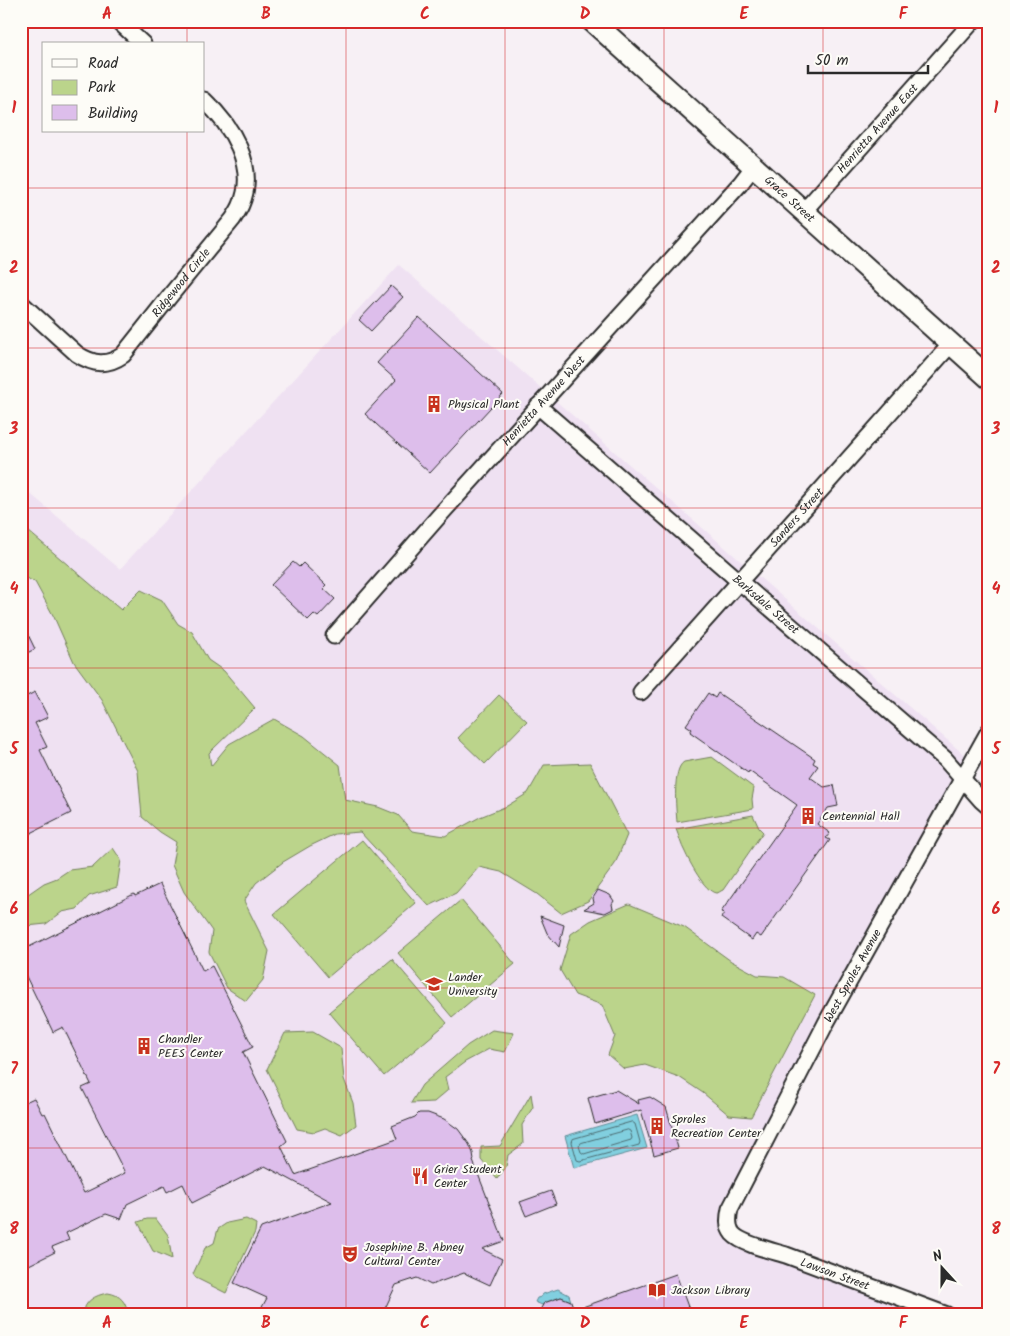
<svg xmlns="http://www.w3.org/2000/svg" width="1010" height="1336" font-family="Kalam,sans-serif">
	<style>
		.built { fill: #efe1f2 }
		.green { fill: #bbd48b; stroke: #73805b }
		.water { fill: #81cfdf; stroke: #5f8d97 }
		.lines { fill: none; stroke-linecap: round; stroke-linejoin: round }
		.shore { stroke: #4d6d73; stroke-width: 1 }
		.building { fill: #ddbeeb; stroke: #2b2b2b }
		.minor-casing { stroke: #2b2b2b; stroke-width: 19 }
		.major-casing { stroke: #2b2b2b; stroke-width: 24 }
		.minor { stroke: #fdfcf7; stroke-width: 15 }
		.major { stroke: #fdfcf7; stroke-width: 20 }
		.grid { fill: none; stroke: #d62828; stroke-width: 1; stroke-opacity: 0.55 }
		.labels { text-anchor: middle; stroke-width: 4; stroke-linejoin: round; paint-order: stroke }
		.street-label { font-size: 12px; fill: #2b2b2b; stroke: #fdfcf7 }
		.poi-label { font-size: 12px; fill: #2b2b2b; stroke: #fdfcf7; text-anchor: start }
		.neatline { fill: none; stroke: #d62828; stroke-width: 2 }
		.grid-label { font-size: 16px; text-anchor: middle; font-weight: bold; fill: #d62828 }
	</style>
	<rect width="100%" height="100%" fill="#f7f0f5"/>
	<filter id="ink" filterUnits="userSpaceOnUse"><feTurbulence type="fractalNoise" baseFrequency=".02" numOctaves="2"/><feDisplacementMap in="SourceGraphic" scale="10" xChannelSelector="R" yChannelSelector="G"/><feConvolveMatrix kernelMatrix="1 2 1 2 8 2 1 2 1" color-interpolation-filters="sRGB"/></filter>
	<g filter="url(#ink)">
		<polygon class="built" points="399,265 968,758 725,1209 736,1240 920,1315 21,1315 21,486 120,569"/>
		<g class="green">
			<polygon points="21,525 121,610 141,590 162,600 178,624 192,632 208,660 224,671 255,708 209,753 211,766 229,744 274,719 304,736 340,765 345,800 378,807 398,815 412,831 445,836 480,817 507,806 528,793 544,765 590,763 627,835 615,864 588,901 561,913 537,894 501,872 479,867 456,893 429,906 360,832 335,834 310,846 283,862 256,883 244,901 269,951 263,980 246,1001 227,988 209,952 212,931 184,892 172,865 176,842 160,832 142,817 138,771 102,700 74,662 54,617 35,582 21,576"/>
			<polygon points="499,695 527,721 485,764 458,738"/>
			<path d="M 712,757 L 754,788 L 752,799 L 753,809 L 677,822 C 676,809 672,769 684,762 Z"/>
			<path d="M 753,815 L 759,828 L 763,832 L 723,890 C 720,891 719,893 716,893 C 705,892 689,861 685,852 C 681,845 679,836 676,829 Z"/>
			<polygon points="362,840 416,903 328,977 274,914"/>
			<polygon points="113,848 121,860 117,887 89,896 77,909 62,912 46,924 27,926 21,930 21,899 44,883 57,878 69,870 93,867"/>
			<polygon points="461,900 515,964 452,1017 398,953"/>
			<polygon points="629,904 684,927 731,961 757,975 784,977 815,995 751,1117 729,1115 703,1093 679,1077 645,1065 624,1069 608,1055 615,1036 602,1005 575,995 560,970 571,934 590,921"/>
			<polygon points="392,959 447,1023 384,1076 329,1012"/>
			<polygon points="492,1030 514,1033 505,1052 489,1049 465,1062 445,1077 448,1090 434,1102 411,1103 422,1085 468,1045"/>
			<polygon points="313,1032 341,1048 344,1079 353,1103 356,1125 342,1135 325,1128 314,1132 297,1129 267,1069 285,1033"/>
			<polygon points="531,1094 533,1107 522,1125 523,1144 508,1155 506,1167 497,1179 481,1160 481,1147 500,1146"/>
			<polygon points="147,1219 156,1219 168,1235 172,1259 153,1251 138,1222"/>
			<polygon points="246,1219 256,1224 255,1232 226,1293 196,1278 193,1274 205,1248 214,1243 218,1229 227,1223"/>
			<path d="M 108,1293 C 121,1295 126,1302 128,1315 L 83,1315 C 84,1301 95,1295 108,1293 Z"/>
		</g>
		<g class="water">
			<polygon points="637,1115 647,1148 574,1168 565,1136"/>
			<polygon points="558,1289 569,1295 571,1301 561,1297 544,1303 542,1305 535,1302 537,1298 541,1297 543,1294"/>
		</g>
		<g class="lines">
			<g class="shore">
				<polygon points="632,1122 635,1124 640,1142 639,1145 580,1161 577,1160 572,1142 573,1139"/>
				<polygon points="628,1130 630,1131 632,1138 631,1140 584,1154 581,1152 579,1146 581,1143"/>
			</g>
		</g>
		<g class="building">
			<polygon points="391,286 403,297 371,331 359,320"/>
			<polygon points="419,317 503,394 430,473 365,414 396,380 377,363"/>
			<polygon points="293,562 299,567 303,563 326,585 323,588 335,599 318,617 314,614 308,620 271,585"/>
			<polygon points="21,620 35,649 21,656"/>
			<polygon points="35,692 48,717 35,723 47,747 40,750 71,813 21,838 21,695 23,698"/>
			<polygon points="708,693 715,698 718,693 815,759 813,763 818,766 810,777 824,787 834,785 838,806 828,808 817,824 830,833 826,838 830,840 761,937 756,934 752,940 721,918 724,913 721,912 797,805 749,771 748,773 690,732 692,729 686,725"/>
			<polygon points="160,884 203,971 212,966 253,1047 243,1052 287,1141 281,1146 295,1175 397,1139 392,1126 415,1117 419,1113 428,1113 444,1119 458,1129 469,1144 473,1153 474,1160 473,1161 504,1241 482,1249 502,1259 490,1285 464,1273 431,1285 417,1278 396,1285 382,1315 273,1315 261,1309 267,1298 234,1283 261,1228 332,1202 265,1166 192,1203 183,1184 167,1192 164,1186 127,1204 121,1219 106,1214 66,1233 69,1240 52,1247 55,1252 21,1269 21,1104 34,1098 42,1114 45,1113 84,1193 125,1173 82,1088 91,1084 63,1027 53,1032 21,966 21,951 134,894 135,896"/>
			<polygon points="598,890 610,895 614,901 612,904 613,909 605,913 584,909 594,903 593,898"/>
			<polygon points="540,916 564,925 559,947 547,933"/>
			<polygon points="616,1090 639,1104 638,1100 650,1097 666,1107 678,1148 654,1155 641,1110 595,1124 588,1098"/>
			<polygon points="551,1191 556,1204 526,1216 520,1202"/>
			<polygon points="676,1274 691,1315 537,1315 544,1303 561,1297 571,1301 574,1310"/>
		</g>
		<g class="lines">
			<g class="minor-casing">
				<g id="minor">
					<polyline points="118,21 143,44"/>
					<path id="s1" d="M 803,212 L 973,21"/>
					<path id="s2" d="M 21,303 L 77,354 C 94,365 107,366 123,355 L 169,297 L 233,219 C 236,214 239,210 241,205 C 258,166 231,125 204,100"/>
					<path id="s3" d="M 538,406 L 739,581 L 945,759 L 981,800 L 989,807"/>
					<path id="s4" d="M 334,636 L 439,516 L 740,184 L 754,166"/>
					<path id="s5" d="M 641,692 L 951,344"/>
					<path id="s6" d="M 947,1315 C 894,1295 840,1275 786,1255 C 773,1251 742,1244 733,1234 C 727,1227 728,1218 730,1209 L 826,1023 L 989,731"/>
				</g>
			</g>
			<g class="major-casing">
				<g id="major">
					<path id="s7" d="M 592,21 L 989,378"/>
				</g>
			</g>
			<use href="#minor" class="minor"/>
			<use href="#major" class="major"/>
		</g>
	</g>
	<path class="grid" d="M 187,21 L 187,44M 346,21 L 346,1315M 505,21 L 505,1315M 664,21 L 664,1315M 823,21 L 823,1315M 187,131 L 187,1315M 21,188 L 989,188M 21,348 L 989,348M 21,508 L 989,508M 21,668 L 989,668M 21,828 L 989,828M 21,988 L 989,988M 21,1148 L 989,1148"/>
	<defs>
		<g id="building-bare" transform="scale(1.35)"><path d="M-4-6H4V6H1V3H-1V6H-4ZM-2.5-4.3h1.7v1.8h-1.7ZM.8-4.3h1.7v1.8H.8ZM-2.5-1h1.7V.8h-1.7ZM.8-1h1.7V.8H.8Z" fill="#c8321e" stroke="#fdfcf7" stroke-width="2.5" paint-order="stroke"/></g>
		<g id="university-bare" transform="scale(1.35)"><path d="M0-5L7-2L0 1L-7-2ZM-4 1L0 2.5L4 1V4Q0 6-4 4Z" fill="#c8321e" stroke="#fdfcf7" stroke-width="2.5" paint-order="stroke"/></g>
		<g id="restaurant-bare" transform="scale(1.35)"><path d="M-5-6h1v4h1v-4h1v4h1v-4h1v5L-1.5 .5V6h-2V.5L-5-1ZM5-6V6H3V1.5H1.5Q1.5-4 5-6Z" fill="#c8321e" stroke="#fdfcf7" stroke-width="2.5" paint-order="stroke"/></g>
		<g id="theatre-bare" transform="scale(1.35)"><path d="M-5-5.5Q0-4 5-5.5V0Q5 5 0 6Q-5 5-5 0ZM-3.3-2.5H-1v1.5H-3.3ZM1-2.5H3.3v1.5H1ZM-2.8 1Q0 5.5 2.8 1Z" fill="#c8321e" stroke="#fdfcf7" stroke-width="2.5" paint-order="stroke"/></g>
		<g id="library-bare" transform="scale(1.35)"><path d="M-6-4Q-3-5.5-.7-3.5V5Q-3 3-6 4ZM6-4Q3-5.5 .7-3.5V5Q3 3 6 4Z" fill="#c8321e" stroke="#fdfcf7" stroke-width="2.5" paint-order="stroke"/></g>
	</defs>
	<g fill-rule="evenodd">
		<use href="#building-bare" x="434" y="404"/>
		<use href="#building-bare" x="808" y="816"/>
		<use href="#university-bare" x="434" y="984"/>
		<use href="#building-bare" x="144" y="1046"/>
		<use href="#building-bare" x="657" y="1126"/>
		<use href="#restaurant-bare" x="420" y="1176"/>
		<use href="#theatre-bare" x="350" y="1254"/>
		<use href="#library-bare" x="657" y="1290"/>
	</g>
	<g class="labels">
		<g class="street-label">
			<text dy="4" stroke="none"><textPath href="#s1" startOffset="112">Henrietta Avenue East</textPath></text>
			<text dy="4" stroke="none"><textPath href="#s7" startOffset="266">Grace Street</textPath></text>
			<text dy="4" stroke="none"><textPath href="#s2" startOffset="218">Ridgewood Circle</textPath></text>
			<text dy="4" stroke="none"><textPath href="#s4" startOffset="315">Henrietta Avenue West</textPath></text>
			<text dy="4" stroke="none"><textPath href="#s5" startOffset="234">Sanders Street</textPath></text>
			<text dy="4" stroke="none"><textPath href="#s3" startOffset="302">Barksdale Street</textPath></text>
			<text dy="4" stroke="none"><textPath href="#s6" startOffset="519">West Sproles Avenue</textPath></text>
			<text transform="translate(835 1274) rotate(20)" y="4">Lawson Street</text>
		</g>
		<g class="poi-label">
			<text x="448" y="408">Physical Plant</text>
			<text x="822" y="820">Centennial Hall</text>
			<text x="448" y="981">Lander<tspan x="448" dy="14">University</tspan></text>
			<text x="158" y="1043">Chandler<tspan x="158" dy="14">PEES Center</tspan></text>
			<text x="671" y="1123">Sproles<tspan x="671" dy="14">Recreation Center</tspan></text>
			<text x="434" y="1173">Grier Student<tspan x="434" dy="14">Center</tspan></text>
			<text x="364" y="1251">Josephine B. Abney<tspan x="364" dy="14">Cultural Center</tspan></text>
			<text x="671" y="1294">Jackson Library</text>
		</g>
	</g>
	<rect width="1010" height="1336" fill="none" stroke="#fdfcf7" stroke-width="55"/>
	<rect x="42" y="42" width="162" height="90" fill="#fdfcf7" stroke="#a9a8a5"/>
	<rect x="52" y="59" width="25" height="8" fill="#fdfcf7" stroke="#a9a8a5"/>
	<text x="88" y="68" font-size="15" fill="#2b2b2b">Road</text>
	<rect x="52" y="80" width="25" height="15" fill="#bbd48b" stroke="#a9a8a5"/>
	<text x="88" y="92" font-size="15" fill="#2b2b2b">Park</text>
	<rect x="52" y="105" width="25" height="15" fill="#ddbeeb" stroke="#a9a8a5"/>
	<text x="88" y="118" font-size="15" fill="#2b2b2b">Building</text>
	<g transform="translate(942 1268) rotate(339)" stroke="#fdfcf7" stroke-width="4" paint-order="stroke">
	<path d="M0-4L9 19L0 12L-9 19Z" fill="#2b2b2b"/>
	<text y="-8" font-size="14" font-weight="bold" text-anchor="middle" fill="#2b2b2b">N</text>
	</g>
	<path d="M808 65v8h120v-8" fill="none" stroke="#2b2b2b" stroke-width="2.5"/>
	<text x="815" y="65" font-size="15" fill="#2b2b2b" stroke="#fdfcf7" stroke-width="4" paint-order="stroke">50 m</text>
	<rect x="28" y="28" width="954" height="1280" class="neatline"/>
	<g class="grid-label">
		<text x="107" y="19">A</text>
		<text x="266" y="19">B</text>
		<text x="425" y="19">C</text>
		<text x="585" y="19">D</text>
		<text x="744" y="19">E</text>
		<text x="903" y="19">F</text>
		<text x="14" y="113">1</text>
		<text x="996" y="113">1</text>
		<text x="14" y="273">2</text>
		<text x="996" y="273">2</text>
		<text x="14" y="434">3</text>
		<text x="996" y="434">3</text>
		<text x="14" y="594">4</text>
		<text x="996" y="594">4</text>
		<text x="14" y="754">5</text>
		<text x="996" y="754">5</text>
		<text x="14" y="914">6</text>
		<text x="996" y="914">6</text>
		<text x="14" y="1074">7</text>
		<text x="996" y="1074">7</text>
		<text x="14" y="1234">8</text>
		<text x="996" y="1234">8</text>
		<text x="107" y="1328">A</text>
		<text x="266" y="1328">B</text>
		<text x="425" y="1328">C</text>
		<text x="585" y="1328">D</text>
		<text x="744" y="1328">E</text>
		<text x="903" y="1328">F</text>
	</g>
</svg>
